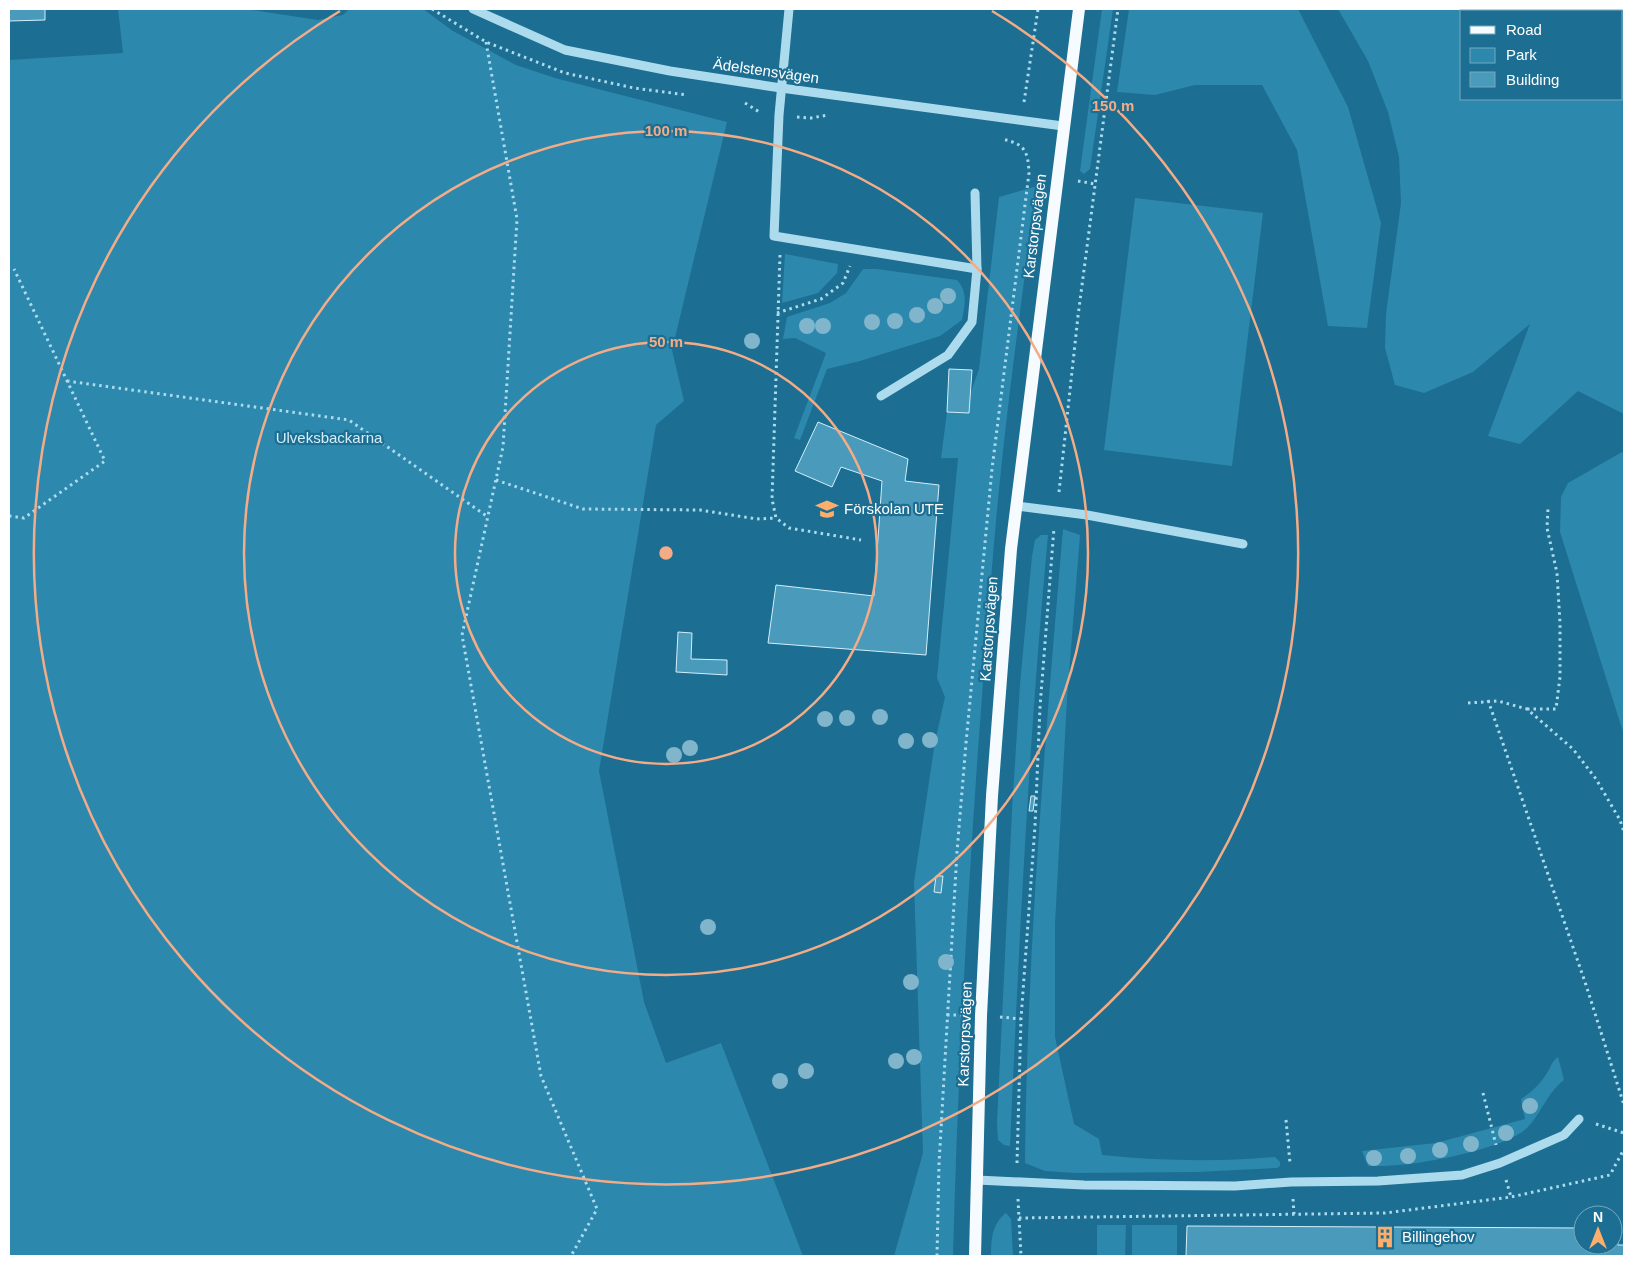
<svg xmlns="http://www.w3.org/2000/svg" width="1633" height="1265" font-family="Helvetica,sans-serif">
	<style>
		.green { fill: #2d88ae }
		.building { fill: #4a9abb; stroke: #d3effa }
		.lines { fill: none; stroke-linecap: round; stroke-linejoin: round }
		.path { stroke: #addbee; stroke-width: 3; stroke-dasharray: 2.5 4; stroke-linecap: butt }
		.minor { stroke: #addbee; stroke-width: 9 }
		.major { stroke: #f5fbff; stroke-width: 12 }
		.tree { fill: #81b5cb }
		.ring { fill: none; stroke: #f4ac86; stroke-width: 2.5 }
		.labels { text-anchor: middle; stroke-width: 4.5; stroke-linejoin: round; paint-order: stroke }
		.street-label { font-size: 15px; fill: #fff; stroke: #1c6e92 }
		.park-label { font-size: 15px; fill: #d3effa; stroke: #1c6e92 }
		.poi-label { font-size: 15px; fill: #fff; stroke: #1c6e92; text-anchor: start }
		.centre { fill: #f4ac86; stroke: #1c6e92; stroke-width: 2.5 }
		.ring-label { font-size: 15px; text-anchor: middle; font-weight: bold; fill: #f4ac86; stroke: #1c6e92; stroke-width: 4.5; stroke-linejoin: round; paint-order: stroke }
	</style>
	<rect width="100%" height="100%" fill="#1c6e92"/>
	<g class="green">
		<polygon points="118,9 245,9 318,20 343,15 349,9 423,9 453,31 516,65 555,78 727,122 672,350 684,401 656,425 599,771 644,1002 666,1063 721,1043 803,1256 9,1256 9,60 123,53"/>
		<polygon points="1102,9 1113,9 1090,169 1084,174 1080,171"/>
		<polygon points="1129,9 1298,9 1348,107 1381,223 1367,328 1328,326 1297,150 1262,85 1195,85 1155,95 1117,92"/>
		<polygon points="1338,9 1470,9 1471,11 1462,11 1462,99 1622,99 1621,11 1624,10 1624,414 1578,391 1520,444 1488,436 1530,324 1473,372 1424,393 1395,385 1385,348 1386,314 1401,203 1399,157 1388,112 1368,61"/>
		<path d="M 1037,186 C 1024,281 1011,375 1001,470 C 993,545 988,621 982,696 C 968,882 958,1069 953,1256 L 894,1256 L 923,1153 L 914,882 L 935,742 L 945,697 L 937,678 L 958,458 L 941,458 L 947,412 L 969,413 L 971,392 L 979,369 L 999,197 Z"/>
		<polygon points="1135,198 1263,213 1232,466 1104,450"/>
		<polygon points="785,254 838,264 837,273 818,293 782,303"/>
		<path d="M 863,269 L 877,269 L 957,280 C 968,292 965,305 962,320 L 940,336 L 860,361 L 827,369 L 800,440 L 794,438 L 826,353 L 795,338 L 783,339 L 787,317 L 830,303 L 846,293 Z"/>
		<polygon points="1622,452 1624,453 1624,735 1560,532 1561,497 1568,483"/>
		<path d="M 1063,529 L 1080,535 L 1067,699 L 1055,924 L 1055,1037 L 1074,1124 L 1099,1139 L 1102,1155 C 1161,1161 1217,1162 1275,1157 L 1280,1162 L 1280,1166 L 1277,1168 L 1197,1172 L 1076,1173 L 1045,1171 L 1025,1163 C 1027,951 1045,740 1063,529 Z"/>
		<path d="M 1041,535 L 1048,535 C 1029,738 1019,942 1010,1146 L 1004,1145 L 998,1140 L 997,1122 L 1012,810 L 1020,684 L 1032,556 L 1035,540 Z"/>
		<path d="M 1558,1057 L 1564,1080 C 1547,1093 1541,1114 1527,1128 C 1507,1148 1427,1163 1399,1165 C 1389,1166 1378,1166 1368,1166 L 1362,1151 L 1436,1143 L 1525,1119 L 1521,1099 C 1532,1092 1539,1085 1547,1073 C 1551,1067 1551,1062 1558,1057 Z"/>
		<path d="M 1006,1213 L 1011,1219 L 1013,1256 L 991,1256 C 991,1239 992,1224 1006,1213 Z"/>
		<polygon points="1097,1225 1126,1225 1125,1256 1097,1256"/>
		<rect x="1132" y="1225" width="45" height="31"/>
	</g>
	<g class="building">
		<polygon points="9,9 45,9 45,20 9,21"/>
		<polygon points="949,369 972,370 969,413 947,412"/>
		<polygon points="818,422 908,459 905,481 939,485 926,655 768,643 776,585 874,596 882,481 841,467 832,487 795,471"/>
		<polygon points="678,632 692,633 691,659 727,660 727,675 676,672"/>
		<polygon points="1031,796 1035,796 1033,811 1029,811"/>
		<polygon points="936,876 943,876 941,893 934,892"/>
		<polygon points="1187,1226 1583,1228 1583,1245 1613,1245 1613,1228 1616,1228 1618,1245 1624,1245 1624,1256 1186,1256"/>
	</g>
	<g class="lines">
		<g class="path">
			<polyline points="432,9 486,42 565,73 634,88 687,95"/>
			<polyline points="486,42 517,219 503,447 462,635 541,1076 597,1209 571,1256"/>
			<polyline points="1024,102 1038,9"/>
			<polyline points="745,103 761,113"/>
			<polyline points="797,117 811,118 828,115"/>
			<polyline points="1078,181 1095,184"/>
			<polyline points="780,255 772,499 776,518 789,528 861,540"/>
			<polyline points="777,313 821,299 843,283 850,266"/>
			<polyline points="67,381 349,420 488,517"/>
			<polyline points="496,480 583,509 700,510 757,519 776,518"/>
			<polyline points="1059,492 1078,316 1118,9"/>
			<polyline points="9,516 24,518 105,461 14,269"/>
			<polyline points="1488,700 1586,985 1624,1105"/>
			<polyline points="1468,703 1498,701 1527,709 1573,749 1596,779 1620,820 1624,832"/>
			<polyline points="1527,709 1556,709 1560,677 1560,623 1557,573 1547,528 1548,509"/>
			<polyline points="947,1015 962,1015"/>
			<polyline points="1000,1017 1021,1019"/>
			<polyline points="1483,1093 1496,1145"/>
			<polyline points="1286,1120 1290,1163"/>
			<polyline points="1596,1124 1624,1133"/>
			<polyline points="1017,1163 1021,1019 1035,826 1040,707 1054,528"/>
			<polyline points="1506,1180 1511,1197"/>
			<polyline points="1018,1199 1021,1256"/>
			<polyline points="1293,1199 1294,1214"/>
			<polyline points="1019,1218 1385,1213 1511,1197 1610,1175 1624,1149"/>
			<path d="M 937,1256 L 939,1164 L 957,852 L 966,743 L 992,469 L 1029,173 C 1028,151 1025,144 1002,139"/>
		</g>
		<g class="minor">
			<polyline points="473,9 565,50 670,71 781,88 1063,126"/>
			<polyline points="789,9 779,115 774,236 977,269"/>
			<polyline points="881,396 948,355 972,322 977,269 975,193"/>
			<polyline points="1017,506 1087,515 1243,544"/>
			<polyline points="977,1180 1084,1185 1235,1186 1291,1182 1378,1181 1462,1175 1500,1163 1564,1135 1579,1119"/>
		</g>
		<polyline class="major" points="975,1256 981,1016 992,796 1011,549 1079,9"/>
	</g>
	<g class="tree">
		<circle cx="948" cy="296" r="8"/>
		<circle cx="935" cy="306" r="8"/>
		<circle cx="917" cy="315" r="8"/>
		<circle cx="895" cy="321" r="8"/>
		<circle cx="872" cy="322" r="8"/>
		<circle cx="807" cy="326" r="8"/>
		<circle cx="823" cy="326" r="8"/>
		<circle cx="752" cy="341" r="8"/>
		<circle cx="880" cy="717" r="8"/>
		<circle cx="847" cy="718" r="8"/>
		<circle cx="825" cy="719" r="8"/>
		<circle cx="930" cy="740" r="8"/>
		<circle cx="906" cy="741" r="8"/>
		<circle cx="690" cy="748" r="8"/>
		<circle cx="674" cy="755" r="8"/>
		<circle cx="708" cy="927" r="8"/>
		<circle cx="946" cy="962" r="8"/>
		<circle cx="911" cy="982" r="8"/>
		<circle cx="914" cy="1057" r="8"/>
		<circle cx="896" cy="1061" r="8"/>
		<circle cx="806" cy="1071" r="8"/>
		<circle cx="780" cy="1081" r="8"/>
		<circle cx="1530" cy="1106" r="8"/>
		<circle cx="1506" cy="1133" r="8"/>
		<circle cx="1471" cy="1144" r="8"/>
		<circle cx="1440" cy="1150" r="8"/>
		<circle cx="1408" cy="1156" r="8"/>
		<circle cx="1374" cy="1158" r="8"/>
	</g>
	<g class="ring">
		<circle cx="666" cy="553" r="211"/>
		<circle cx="666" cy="553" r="422"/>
		<path d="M992 11A632 632 0 1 1 340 11"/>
	</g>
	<defs>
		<g id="school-bare" transform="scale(1.725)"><path d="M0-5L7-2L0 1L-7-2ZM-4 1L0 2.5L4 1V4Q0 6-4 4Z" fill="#feae6b" stroke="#1c6e92" stroke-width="2.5" paint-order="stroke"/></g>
		<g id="building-bare" transform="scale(1.725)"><path d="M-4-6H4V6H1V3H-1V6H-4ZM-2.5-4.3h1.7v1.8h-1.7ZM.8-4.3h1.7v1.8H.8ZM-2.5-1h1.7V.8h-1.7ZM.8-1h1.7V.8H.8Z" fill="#feae6b" stroke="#1c6e92" stroke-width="2.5" paint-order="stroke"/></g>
	</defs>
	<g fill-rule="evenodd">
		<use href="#school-bare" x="827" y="509"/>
		<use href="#building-bare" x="1385" y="1237"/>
	</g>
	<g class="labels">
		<g class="street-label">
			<text transform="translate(766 71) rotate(8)" y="5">Ädelstensvägen</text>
			<text transform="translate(1035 226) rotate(-83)" y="5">Karstorpsvägen</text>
			<text transform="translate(989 629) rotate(-86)" y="5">Karstorpsvägen</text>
			<text transform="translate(965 1034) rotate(-88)" y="5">Karstorpsvägen</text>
		</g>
		<g class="park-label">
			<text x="329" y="443">Ulveksbackarna</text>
		</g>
		<g class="poi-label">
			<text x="844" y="514">Förskolan UTE</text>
			<text x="1402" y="1242">Billingehov</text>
		</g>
	</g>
	<circle cx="666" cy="553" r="8" class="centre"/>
	<g class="ring-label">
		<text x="1113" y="111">150 m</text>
		<text x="666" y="136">100 m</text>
		<text x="666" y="347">50 m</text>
	</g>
	<rect width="1633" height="1265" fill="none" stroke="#ffffff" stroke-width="20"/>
	<rect x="1460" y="10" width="162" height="90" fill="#1c6e92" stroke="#77a8be"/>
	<rect x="1470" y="26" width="25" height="8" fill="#f5fbff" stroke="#77a8be"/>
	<text x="1506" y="35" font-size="15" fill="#ffffff">Road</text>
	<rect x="1470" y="48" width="25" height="15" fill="#2d88ae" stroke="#77a8be"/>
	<text x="1506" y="60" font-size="15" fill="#ffffff">Park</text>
	<rect x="1470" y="72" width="25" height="15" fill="#4a9abb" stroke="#77a8be"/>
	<text x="1506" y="85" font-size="15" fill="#ffffff">Building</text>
	<g transform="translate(1598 1230)"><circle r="24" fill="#1c6e92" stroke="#77a8be"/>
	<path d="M0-4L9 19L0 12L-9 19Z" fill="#feae6b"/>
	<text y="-8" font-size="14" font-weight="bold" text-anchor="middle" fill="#ffffff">N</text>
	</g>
</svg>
